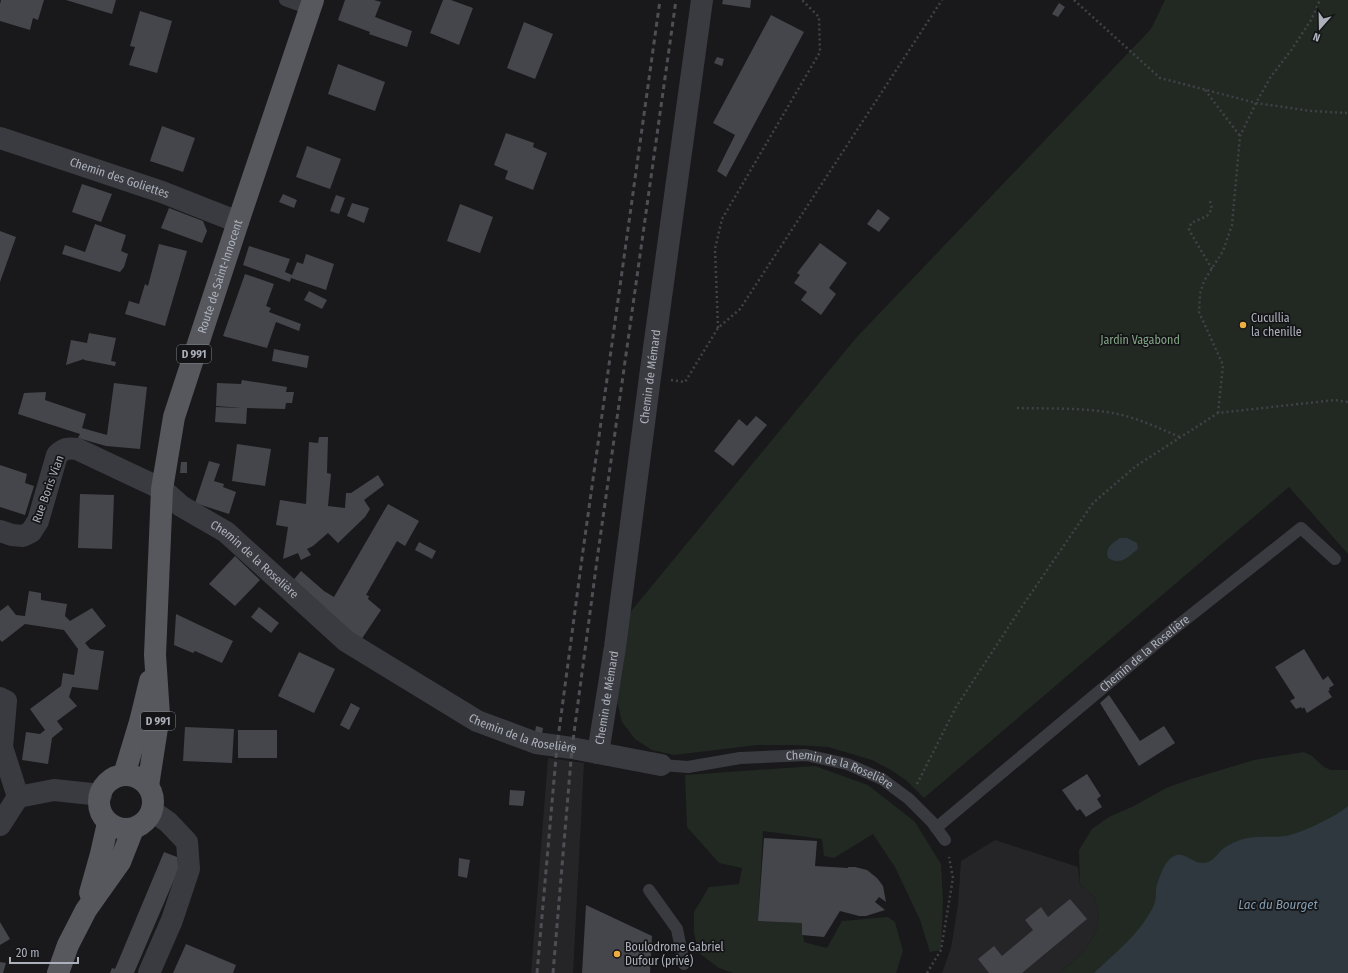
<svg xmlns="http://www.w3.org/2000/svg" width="1348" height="973" font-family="'Fira Sans Condensed',sans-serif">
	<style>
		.built { fill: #252528 }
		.green { fill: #212922 }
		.water { fill: #2f383e }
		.building { fill: #45464b }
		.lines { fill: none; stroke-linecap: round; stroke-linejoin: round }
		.path { stroke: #404247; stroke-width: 2.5; stroke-dasharray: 2 3; stroke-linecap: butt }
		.service { stroke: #3a3b40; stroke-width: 12 }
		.minor { stroke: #3a3b40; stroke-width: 22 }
		.primary { stroke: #56585e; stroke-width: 22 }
		.rail { stroke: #4d4f55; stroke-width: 3; stroke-dasharray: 5 4; stroke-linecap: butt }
		.poi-dot { fill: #ecae40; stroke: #141416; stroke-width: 1.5 }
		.labels { text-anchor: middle; stroke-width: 3.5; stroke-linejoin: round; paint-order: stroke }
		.shield { fill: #141416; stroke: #7e8189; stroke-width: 1 }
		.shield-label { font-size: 11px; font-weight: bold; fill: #abb0ba }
		.street-label { font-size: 12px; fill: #abb0ba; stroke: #141416 }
		.poi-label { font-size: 12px; fill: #abb0ba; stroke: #141416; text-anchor: start }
		.park-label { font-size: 12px; fill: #83a485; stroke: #141416 }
		.water-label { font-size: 13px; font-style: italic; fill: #849eb3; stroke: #141416 }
	</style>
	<rect width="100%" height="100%" fill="#19191b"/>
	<g class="built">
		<polygon points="548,758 584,763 573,973 531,973"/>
		<polygon points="995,840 1078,867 1080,884 1094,897 1099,910 1097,931 1085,950 1060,973 942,973 951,948 958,905 961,861"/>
	</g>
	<g class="green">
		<polygon points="1165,0 1348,0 1348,554 1289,487 924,798 907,781 891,770 872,760 828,747 796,745 757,745 674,755 652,750 635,739 622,722 617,701 623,621 856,338 1151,29"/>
		<polygon points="1304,752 1312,756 1324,767 1331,770 1348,770 1348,973 1060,973 1085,950 1097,931 1099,910 1094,897 1080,884 1079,850 1092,829 1109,817 1134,806 1166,788 1191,779 1254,760"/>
		<polygon points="815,766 868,785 915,822 941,864 943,900 941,950 930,952 920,920 895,867 873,834 834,858 824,856 822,839 763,831 758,921 802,923 804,942 827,948 842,921 888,917 895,922 903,951 896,973 733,973 719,968 699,953 694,933 694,912 709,887 739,884 742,868 719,863 687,827 685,775"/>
	</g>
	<g class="water">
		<path d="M 1120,538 L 1127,538 L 1137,543 L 1138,549 C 1127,557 1122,566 1108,558 C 1105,548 1112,543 1120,538 Z"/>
		<path d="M 1348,806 L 1348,973 L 1094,973 C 1115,953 1142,932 1154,905 C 1157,898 1155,891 1157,884 C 1160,876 1165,860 1174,856 C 1184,851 1192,863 1202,863 C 1214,863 1216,854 1224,848 C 1228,845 1235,842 1240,840 C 1255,835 1270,838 1285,836 C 1300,834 1337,816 1348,806 Z"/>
	</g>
	<g class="building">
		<polygon points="1,0 44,0 38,20 33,18 30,30 0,21 0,4"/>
		<polygon points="66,0 116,0 112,14"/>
		<polygon points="345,0 374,0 381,2 375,17 412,31 407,47 369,34 370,32 338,20"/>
		<polygon points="443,0 451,0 473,8 459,45 430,33"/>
		<polygon points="723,0 751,0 750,8 722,4"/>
		<polygon points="1059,3 1065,7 1058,17 1052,14"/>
		<polygon points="140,11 172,21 157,73 129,65 135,47 130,46"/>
		<polygon points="771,15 804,32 726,177 717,171 735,135 713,123"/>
		<polygon points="524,22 553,34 535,79 507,68"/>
		<polygon points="717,57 724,59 722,66 714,63"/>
		<polygon points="338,64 385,82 375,111 328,94"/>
		<polygon points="162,126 195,138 183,172 150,161"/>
		<polygon points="506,133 534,143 533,147 547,153 533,190 505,179 508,171 494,165"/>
		<polygon points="307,146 341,159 330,189 296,177"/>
		<polygon points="82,184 112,194 101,222 72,212"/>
		<polygon points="283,194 297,200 294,208 279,202"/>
		<polygon points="336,195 345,198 339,214 330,211"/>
		<polygon points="352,203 369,208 364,223 347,216"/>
		<polygon points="460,204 493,217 480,253 447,241"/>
		<polygon points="169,208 203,221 207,231 202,243 161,228"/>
		<polygon points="878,209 890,218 879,232 867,224"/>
		<polygon points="95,224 126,235 121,251 128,254 124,267 120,272 62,254 65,245 85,252"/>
		<polygon points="0,231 16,237 0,282"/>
		<polygon points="820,243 847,263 829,288 836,294 821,315 801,300 807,292 794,283 800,275 797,273"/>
		<polygon points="159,244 187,251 165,326 125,314 129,301 139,304 145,284 148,286"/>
		<polygon points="249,246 290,259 285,272 292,275 297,262 303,264 306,254 334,264 326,290 291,278 290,282 243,265"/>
		<polygon points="245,274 274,284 266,306 271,308 269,312 301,324 299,331 276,322 267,348 223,336"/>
		<polygon points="309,291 327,300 322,309 304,300"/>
		<polygon points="89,333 116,338 111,361 116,362 115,366 84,360 84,359 66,365 71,340 87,343"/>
		<polygon points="274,349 309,356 307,368 272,361"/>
		<polygon points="242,380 287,387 286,392 294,392 292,403 286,403 285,409 247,408 246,424 215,422 216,407 241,408 216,406 217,383 241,384"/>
		<polygon points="114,383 147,387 140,449 106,446 78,438 80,434 18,414 24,393 46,392 45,400 86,414 82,428 107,435"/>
		<polygon points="756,416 767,425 733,466 714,451 739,419 747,426"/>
		<polygon points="319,437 328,437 327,473 331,474 328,506 345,508 346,493 351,493 378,475 384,485 364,500 370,509 365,517 338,543 328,533 313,546 307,549 311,555 301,560 298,553 283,559 288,527 276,525 280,500 306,504 309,442 318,443"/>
		<polygon points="237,444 271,449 265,486 232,481"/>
		<polygon points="209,461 220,464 214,481 224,484 223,487 236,492 229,514 195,503"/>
		<polygon points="181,462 187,462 187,473 180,473"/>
		<polygon points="0,465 27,474 25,483 34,486 25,515 0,507"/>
		<polygon points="80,494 114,495 112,549 78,548"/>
		<polygon points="388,504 419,521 405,546 397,541 366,595 369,596 368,599 381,610 361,640 291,583 301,571 324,591 334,597"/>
		<polygon points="419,542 436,551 432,559 415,550"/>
		<polygon points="235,556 260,580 235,606 209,584"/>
		<polygon points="29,591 41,593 41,600 67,604 65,616 70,621 92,608 106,626 85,643 90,649 104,651 98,690 72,687 69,697 77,706 57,721 63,729 52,738 48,764 22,760 26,732 40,734 45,730 30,709 61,686 63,673 74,675 78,649 64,630 25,624 2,642 0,640 0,611 8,605 16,615 25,616"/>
		<polygon points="259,607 279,623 271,633 251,617"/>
		<polygon points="176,614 233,641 222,663 195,651 193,653 174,645"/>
		<polygon points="1304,649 1323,680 1328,676 1334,685 1329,688 1330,690 1328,691 1332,697 1307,713 1304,707 1302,709 1301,707 1296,709 1290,701 1295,698 1275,667"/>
		<polygon points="299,652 335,669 314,713 278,696"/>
		<polygon points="1109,695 1140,741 1164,726 1175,743 1139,766 1100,703"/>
		<polygon points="351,703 360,708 349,730 340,725"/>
		<polygon points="536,726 543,728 542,734 535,732"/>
		<polygon points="185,727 234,729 232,763 183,761"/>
		<rect x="238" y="730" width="39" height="28"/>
		<polygon points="1087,774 1101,796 1097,799 1102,807 1086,817 1080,809 1077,811 1062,790"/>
		<polygon points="510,790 525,791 523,806 509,805"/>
		<polygon points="764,838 817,841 815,866 848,868 848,867 855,867 867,870 877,878 883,886 886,902 879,897 875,902 885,910 866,916 859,916 840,911 824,937 802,935 802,923 758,921"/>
		<polygon points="164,852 177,857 179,868 134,973 110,973 112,968 115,969"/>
		<polygon points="459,858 470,860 467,878 458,876"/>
		<polygon points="1070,899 1087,919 1022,973 989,973 978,959 994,946 1002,956 1033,930 1025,920 1041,907 1048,917"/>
		<polygon points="586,905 652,936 650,973 582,973"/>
		<polygon points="0,922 10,939 0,945"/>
		<polygon points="186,944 236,965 233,973 173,973"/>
		<polygon points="0,962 6,963 3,973 0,973"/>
	</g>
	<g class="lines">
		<g class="path">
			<polyline points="1074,0 1160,78 1256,103 1311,111 1348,113"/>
			<polyline points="1205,90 1240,136"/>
			<polyline points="1210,201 1212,209 1207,216 1191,223 1189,230 1212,269"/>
			<polyline points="718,328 715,249 722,219 820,52 819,17 802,0"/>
			<polyline points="671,380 685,382 718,328 740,309 942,0"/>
			<path d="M 1017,408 C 1051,409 1088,407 1122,415 C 1142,420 1161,429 1180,437"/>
			<polyline points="1218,413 1223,365 1199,312 1200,294 1204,281 1223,251 1232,225 1240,136 1256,103 1270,78 1292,49 1311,20 1320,0"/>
			<polyline points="917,784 956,707 1021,608 1093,503 1136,466 1218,413 1335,400 1348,402"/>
			<polyline points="927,973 941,950 953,878 949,857"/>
		</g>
		<g class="service">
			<polyline points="285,0 310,9"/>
			<path id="s1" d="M 661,765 L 688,767 L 740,758 L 806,755 L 847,764 L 882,779 L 909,799 L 932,822 L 945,840"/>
			<path id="s2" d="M 936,828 L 1171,631 L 1301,528 L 1335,559"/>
			<polyline points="649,890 677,929 684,964"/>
		</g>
		<g class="minor">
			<path id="s3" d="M 0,138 L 162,192 L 238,222"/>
			<path id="s4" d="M 0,531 L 12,535 L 23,536 L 31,532 L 38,521 L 57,455 C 64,448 68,448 77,449 L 162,489 L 181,506 L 226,532 L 346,641 L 477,721 L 536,743 L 572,748 L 661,765"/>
			<polyline points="0,698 6,701 2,747 18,797"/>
			<path id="s5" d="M 598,753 L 615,647 L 650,377 L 702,0"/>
			<polyline points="18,797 54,790 101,795"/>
			<polyline points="0,825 18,797"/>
			<polyline points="149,973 172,920 189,869 187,842 168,822 152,811"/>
		</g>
		<g class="primary">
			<polyline points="124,775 140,722 150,681"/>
			<circle cx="126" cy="802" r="27"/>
			<path id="s6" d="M 148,786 L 159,715 L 155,655 L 162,489 L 174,417 L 238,222 L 313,0"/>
			<polyline points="90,893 101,854 108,823"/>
			<polyline points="58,973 68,945 86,910 120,862 133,829"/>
		</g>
		<g class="rail">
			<polyline points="537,973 557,746 582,558 660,0"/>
			<polyline points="553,973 572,748 597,560 676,0"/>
		</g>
	</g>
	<g class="poi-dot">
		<circle cx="1243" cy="325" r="4"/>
		<circle cx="617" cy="954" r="4"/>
	</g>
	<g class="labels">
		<g class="shield">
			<rect x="177" y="345" width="34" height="18" rx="3"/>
			<rect x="141" y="712" width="34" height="18" rx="3"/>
		</g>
		<g class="shield-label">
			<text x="194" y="358">D 991</text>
			<text x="158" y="725">D 991</text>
		</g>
		<g class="street-label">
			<text dy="4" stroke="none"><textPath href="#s3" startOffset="126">Chemin des Goliettes</textPath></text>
			<text dy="4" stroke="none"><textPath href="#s6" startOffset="519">Route de Saint-Innocent</textPath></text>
			<text dy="4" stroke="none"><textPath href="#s5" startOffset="380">Chemin de Mémard</textPath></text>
			<text transform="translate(48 489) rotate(-70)" y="4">Rue Boris Vian</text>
			<text dy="4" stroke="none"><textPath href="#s4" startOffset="347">Chemin de la Roselière</textPath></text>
			<text dy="4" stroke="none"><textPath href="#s2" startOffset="272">Chemin de la Roselière</textPath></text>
			<text dy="4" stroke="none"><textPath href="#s5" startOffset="56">Chemin de Mémard</textPath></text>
			<text dy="4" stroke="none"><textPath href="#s4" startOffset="671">Chemin de la Roselière</textPath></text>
			<text dy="4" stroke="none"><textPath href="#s1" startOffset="182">Chemin de la Roselière</textPath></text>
		</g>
		<g class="poi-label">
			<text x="1251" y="322">Cucullia<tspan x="1251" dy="14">la chenille</tspan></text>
			<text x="625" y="951">Boulodrome Gabriel<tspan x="625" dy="14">Dufour (privé)</tspan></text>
		</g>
		<g class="park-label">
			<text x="1140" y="344">Jardin Vagabond</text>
		</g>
		<g class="water-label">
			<text x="1278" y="909">Lac du Bourget</text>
		</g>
	</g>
	<g transform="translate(1320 28) rotate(200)" stroke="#141416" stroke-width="3" paint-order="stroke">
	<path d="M0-3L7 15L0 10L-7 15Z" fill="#abb0ba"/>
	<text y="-6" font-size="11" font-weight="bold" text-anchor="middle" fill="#abb0ba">N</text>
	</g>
	<path d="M10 957v6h68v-6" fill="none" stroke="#abb0ba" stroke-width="2"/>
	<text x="16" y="957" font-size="12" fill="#abb0ba" stroke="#141416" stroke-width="3" paint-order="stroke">20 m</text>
</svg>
